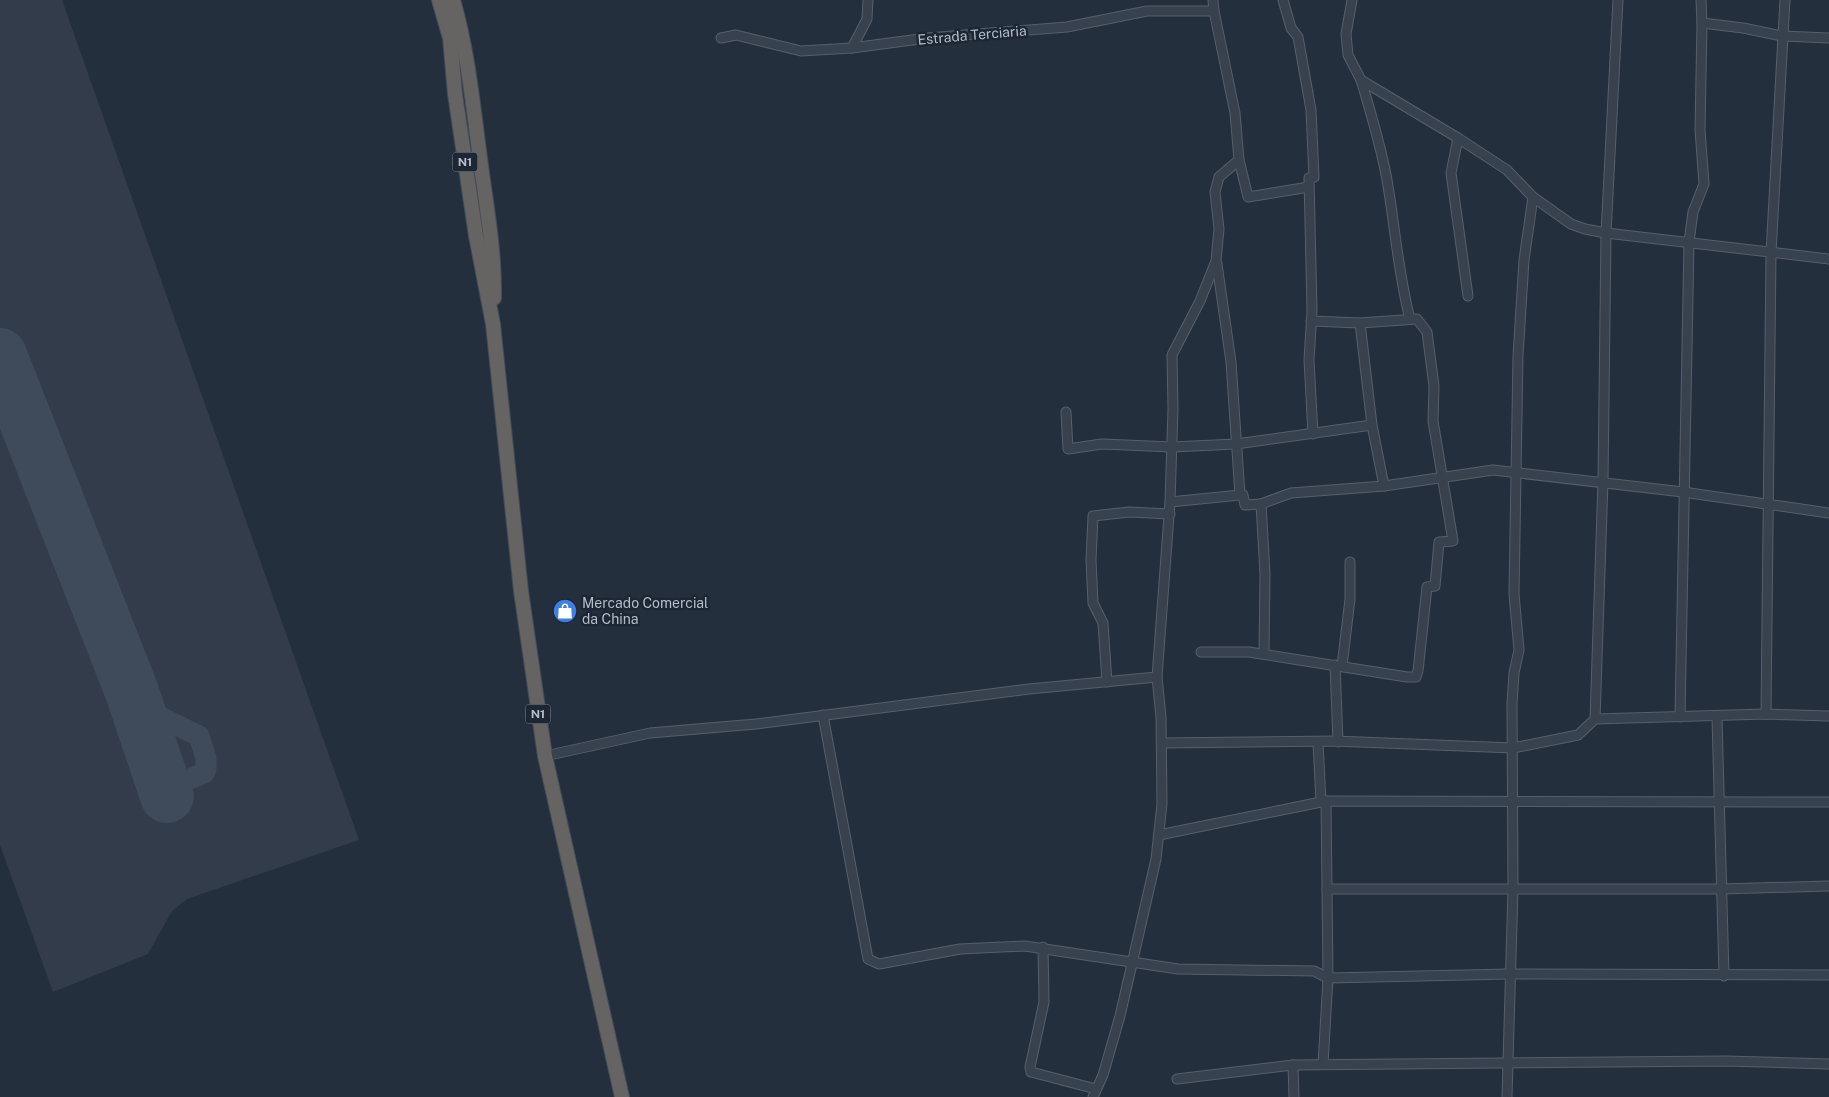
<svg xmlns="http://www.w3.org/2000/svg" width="1829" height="1097" font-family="'Public Sans',sans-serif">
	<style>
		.airport { fill: #323c4b }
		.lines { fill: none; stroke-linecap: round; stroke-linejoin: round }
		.taxiway { stroke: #3f4a5a; stroke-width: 21 }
		.runway { stroke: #3f4a5a; stroke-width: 54 }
		.minor-casing { stroke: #565f6c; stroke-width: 11 }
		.trunk-casing { stroke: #434c59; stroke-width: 16 }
		.minor { stroke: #38414e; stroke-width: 9 }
		.trunk { stroke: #656462; stroke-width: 14 }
		.labels { text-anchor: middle; stroke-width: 5; stroke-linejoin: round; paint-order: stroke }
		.shield { fill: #1d2633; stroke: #878f9c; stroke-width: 1 }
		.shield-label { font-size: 12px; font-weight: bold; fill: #b4bcc9 }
		.street-label { font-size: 14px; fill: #b4bcc9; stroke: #1d2633 }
		.poi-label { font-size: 14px; fill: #b4bcc9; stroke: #1d2633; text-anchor: start }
	</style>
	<rect width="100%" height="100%" fill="#242f3e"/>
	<polygon class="airport" points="0,0 62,0 359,840 187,899 172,911 148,954 53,992 0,845"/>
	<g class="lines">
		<polyline class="taxiway" points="132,692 142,706 148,711 199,736 206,758 206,769 204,773 165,789"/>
		<polyline class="runway" points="0,355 132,692 167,796"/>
		<g class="minor-casing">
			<g id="minor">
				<polyline points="1283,0 1291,28 1298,37 1311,110 1314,177 1309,178 1312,311 1309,360 1313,434"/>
				<polyline points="1352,0 1346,34 1348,55 1361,80 1458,138 1507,170 1533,197 1571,224 1585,229 1606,233 1829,259"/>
				<polyline points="1214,11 1235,113 1239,160 1248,197 1309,187"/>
				<polyline points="1702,23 1743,28 1782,36 1829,38"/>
				<polyline points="721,38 736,35 801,51 852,48 927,38 1067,27 1147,11 1214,11 1213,0"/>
				<polyline points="852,48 867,19 868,0"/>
				<path d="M 1361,80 C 1371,113 1381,146 1387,180 C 1395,226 1398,273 1410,319"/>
				<polyline points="1458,138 1451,173 1468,296"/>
				<polyline points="1217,264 1231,362 1240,495 1243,495 1245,505 1261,504"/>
				<polyline points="1360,323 1372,425 1384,486"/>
				<polyline points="1066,412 1068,449 1102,444 1172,447 1236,444 1372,425"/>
				<polyline points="1170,502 1240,495"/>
				<polyline points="1201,652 1249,652 1407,677 1416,677 1418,671 1427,587 1435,586 1439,542 1453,541 1433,421 1434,386 1427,332 1417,319 1360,323 1311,321"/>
				<polyline points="1264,653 1265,574 1261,504 1291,493 1384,486 1493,470 1683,492 1829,513"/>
				<polyline points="1335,665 1338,742"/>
				<polyline points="1342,666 1350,599 1350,562"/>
				<polyline points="1107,682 1103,623 1093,603 1091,560 1093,516 1129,512 1170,514"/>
				<polyline points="1766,714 1771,253 1785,0"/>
				<polyline points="823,715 868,959 879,964 960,949 1025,946 1178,969 1314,971 1328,978 1510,974 1829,975"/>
				<polyline points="1680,717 1689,242 1693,212 1704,184 1700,130 1702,23 1701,0"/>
				<polyline points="1717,717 1724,976"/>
				<polyline points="1595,719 1766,714 1829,716"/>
				<polyline points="1318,742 1321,802"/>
				<polyline points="1162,743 1334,741 1513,748 1578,735 1595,719 1603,481 1606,233 1618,0"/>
				<polyline points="545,756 650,733 756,724 1029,689 1157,677"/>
				<polyline points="1159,835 1326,801 1829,802"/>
				<polyline points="1327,889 1721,889 1829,886"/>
				<polyline points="1043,947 1044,1002 1030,1067 1031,1072 1096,1089"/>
				<polyline points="1323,1064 1328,978 1326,801"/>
				<polyline points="1293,1065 1294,1097"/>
				<polyline points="1177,1079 1293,1065 1726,1061 1829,1064"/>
				<polyline points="1093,1097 1103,1075 1120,1016 1156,859 1162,804 1161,717 1157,677 1170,502 1173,409 1172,355 1200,301 1216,261 1219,229 1215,192 1219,177 1239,160"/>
				<polyline points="1507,1097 1513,888 1512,704 1514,673 1519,650 1514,594 1518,356 1524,260 1533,197"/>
			</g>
		</g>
		<g class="trunk-casing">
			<g id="trunk">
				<polyline points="439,0 450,38 455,94 476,236 493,324 521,591 545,756 622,1097"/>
				<path d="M 453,0 C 468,51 473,106 480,158 C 486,205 495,251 494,298"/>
			</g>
		</g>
		<use href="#minor" class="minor"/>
		<use href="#trunk" class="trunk"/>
	</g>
	<defs>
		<g id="shop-disc" transform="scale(1.25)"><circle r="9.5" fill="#3f7fe0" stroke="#1d2633"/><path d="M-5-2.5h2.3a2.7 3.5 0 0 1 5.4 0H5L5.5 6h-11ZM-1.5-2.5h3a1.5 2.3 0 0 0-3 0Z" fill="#fff"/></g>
	</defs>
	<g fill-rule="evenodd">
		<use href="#shop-disc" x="565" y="611"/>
	</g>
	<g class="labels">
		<g class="shield">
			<rect x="452.5" y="152.5" width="25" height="19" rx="4"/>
			<rect x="525.5" y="704.5" width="25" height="19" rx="4"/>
		</g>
		<g class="shield-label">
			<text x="465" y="166">N1</text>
			<text x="538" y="718">N1</text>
		</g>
		<g class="street-label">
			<text transform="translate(972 35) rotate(-5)" y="5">Estrada Terciaria</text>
		</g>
		<g class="poi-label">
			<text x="582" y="608">Mercado Comercial<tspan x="582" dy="16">da China</tspan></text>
		</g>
	</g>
</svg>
